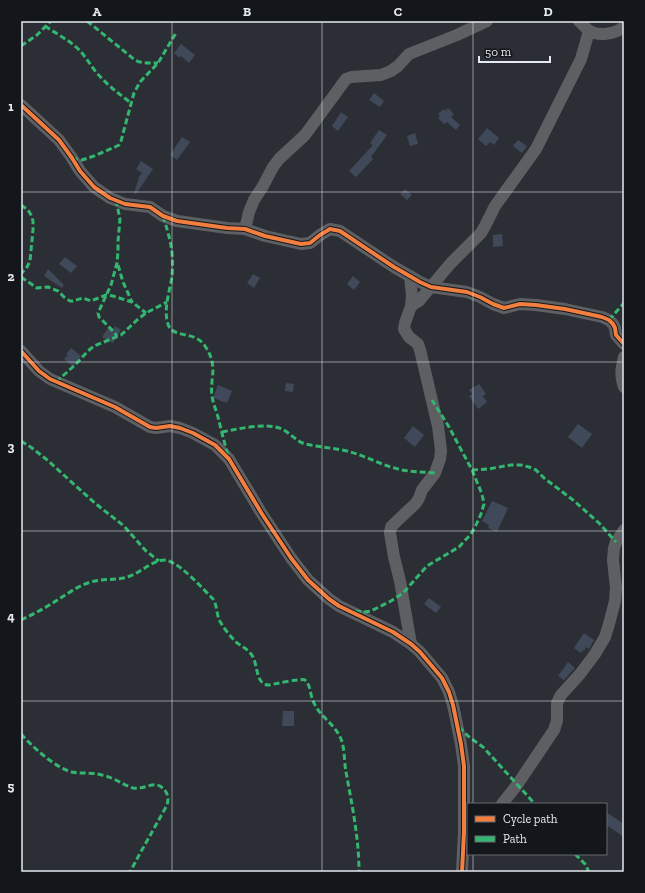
<svg xmlns="http://www.w3.org/2000/svg" width="645" height="893" font-family="'Zilla Slab',serif">
	<style>
		.building { fill: #404959 }
		.lines { fill: none; stroke-linecap: round; stroke-linejoin: round }
		.minor { stroke: #5e5f62; stroke-width: 12 }
		.quiet { stroke: #33b770; stroke-width: 3; stroke-dasharray: 6 3; stroke-linecap: butt }
		.cycleway-casing { stroke: #13161a; stroke-width: 6 }
		.cycleway { stroke: #f27e40; stroke-width: 4 }
		.grid { fill: none; stroke: #e5eaf1; stroke-width: 1; stroke-opacity: 0.55 }
		.neatline { fill: none; stroke: #e5eaf1; stroke-width: 1.5 }
		.grid-label { font-size: 13px; text-anchor: middle; font-weight: bold; fill: #e5eaf1 }
	</style>
	<rect width="100%" height="100%" fill="#2b2e34"/>
	<g class="building">
		<polygon points="181,44 195,55 189,63 181,56 180,58 174,53"/>
		<polygon points="374,93 384,101 380,107 369,100"/>
		<polygon points="448,108 454,114 451,117 460,125 456,130 447,122 444,124 438,118 440,116 438,114 444,109 445,111"/>
		<polygon points="341,112 348,117 338,131 332,126"/>
		<polygon points="487,128 499,138 494,145 490,142 486,146 478,139"/>
		<polygon points="379,130 387,135 371,157 373,159 356,177 349,171 373,145 370,143"/>
		<polygon points="415,133 418,144 410,146 407,136"/>
		<polygon points="182,137 190,142 177,160 170,155"/>
		<polygon points="518,140 527,146 522,153 513,146"/>
		<polygon points="141,161 153,169 136,194 134,193 139,178 138,178 142,173 136,169"/>
		<polygon points="405,189 412,195 407,200 400,194"/>
		<polygon points="502,234 503,246 493,247 493,235"/>
		<polygon points="65,257 77,266 71,273 59,264"/>
		<polygon points="48,269 64,285 62,288 44,276"/>
		<polygon points="253,274 260,278 254,288 247,283"/>
		<polygon points="353,276 360,282 354,290 347,284"/>
		<polygon points="115,326 121,330 113,343 102,337 108,328 112,331"/>
		<polygon points="71,348 81,356 73,367 64,359 68,355 66,354"/>
		<polygon points="286,383 294,384 293,392 285,391"/>
		<polygon points="479,384 486,394 483,396 487,402 478,409 469,396 472,394 469,390"/>
		<polygon points="218,385 232,391 227,403 213,398"/>
		<polygon points="578,424 592,434 582,448 568,437"/>
		<polygon points="413,426 424,435 415,447 404,438"/>
		<polygon points="492,501 508,508 497,532 488,528 489,525 482,521"/>
		<polygon points="429,598 441,607 436,613 424,604"/>
		<polygon points="584,633 594,640 589,649 586,647 584,651 583,650 581,653 574,648"/>
		<polygon points="568,662 575,668 564,680 558,676"/>
		<polygon points="283,711 294,711 294,726 282,726"/>
		<polygon points="606,812 624,824 624,837 606,825"/>
	</g>
	<g class="lines">
		<g class="minor">
			<path d="M 579,21 C 582,24 585,27 588,30 C 598,37 615,34 624,27"/>
			<polyline points="21,105 59,140 72,158 80,171 94,187 110,198 125,204 150,207 163,216 177,221 227,228 245,229 265,236 301,244 310,243 320,235 330,229 340,231 394,267 420,282 431,287 467,292 480,297 493,304 504,308 520,304 536,305 565,309 602,317 609,320 613,324 615,328 616,335 624,344"/>
			<polyline points="245,229 249,212 254,200 263,186 273,167 279,159 305,135 346,79 351,77 381,75 391,71 398,66 409,54 457,35 487,21"/>
			<polyline points="410,276 412,296 411,306 405,323 404,329 409,337 418,344 420,350 425,371 438,426 440,442 441,451 440,459 435,473 422,490 419,498 416,503 395,523 391,527 390,533 394,557 400,581 411,644"/>
			<polyline points="411,306 419,301 424,295 451,263 481,233 485,226 495,206 536,149 581,59 589,31"/>
			<polyline points="21,351 39,371 50,379 115,407 150,427 156,428 170,426 180,428 193,433 215,445 229,459 262,514 291,558 308,580 329,599 339,606 393,632 411,644 420,652 442,678 449,692 453,705 461,744 464,766 464,832 462,872"/>
			<path d="M 624,357 C 621,369 620,376 624,387"/>
			<polyline points="502,804 517,785 554,730 557,721 557,703 561,695 580,674 595,654 605,637 609,624 615,601 616,588 613,560 614,548 616,542 624,530"/>
		</g>
		<g class="quiet">
			<path d="M 87,21 L 135,60 C 143,64 150,63 158,63"/>
			<path d="M 45,26 C 55,33 67,39 76,47 C 84,54 89,63 96,72 C 106,84 118,93 131,103"/>
			<polyline points="21,46 37,35 51,21"/>
			<polyline points="72,158 82,160 94,156 115,147 119,145 121,141 134,93 140,82 158,63 176,33"/>
			<polyline points="116,200 120,219 118,241 118,251 117,263 111,285 98,313 99,317 111,329 117,336"/>
			<polyline points="21,205 28,210 31,215 33,221 33,230 30,261 27,267 21,274"/>
			<path d="M 163,216 C 170,238 174,252 172,276 C 170,291 163,309 168,324 C 172,339 195,330 205,346 C 213,358 214,367 212,381 C 212,386 211,391 212,396 C 213,403 216,410 218,417 C 221,429 224,442 228,455"/>
			<polyline points="118,265 123,282 132,302"/>
			<polyline points="21,277 37,288 48,287 58,291 64,297 70,301 73,301 83,298 91,301 106,295 113,296 132,302 146,313"/>
			<polyline points="609,320 624,303"/>
			<polyline points="56,382 75,365 88,351 94,346 121,335 137,320 146,313 167,302"/>
			<path d="M 222,432 C 238,429 266,422 282,429 C 290,433 296,441 305,444 C 319,447 333,448 347,451 C 366,456 383,466 402,470 C 413,472 424,472 435,473"/>
			<polyline points="21,441 32,448 46,459 96,504 124,526 146,551 159,561"/>
			<polyline points="472,470 488,469 511,465 521,465 529,467 536,470 544,478 573,500 599,523 616,542"/>
			<polyline points="355,611 364,612 371,611 391,601 403,593 427,566 459,547 471,534 476,525 481,514 484,504 482,494 472,470 449,427 432,400"/>
			<path d="M 21,620 C 34,614 47,607 59,599 C 69,593 79,585 91,582 C 104,578 118,581 130,576 C 142,572 157,556 169,561 C 184,567 202,588 213,599 C 218,607 216,616 221,623 C 225,630 231,637 237,643 C 243,647 249,650 253,657 C 258,667 256,685 269,685 C 275,684 301,678 305,680 C 311,685 310,696 314,703 C 320,717 335,724 341,739 C 345,749 344,762 346,772 C 352,805 359,838 359,872"/>
			<polyline points="459,727 468,736 483,747 535,804"/>
			<path d="M 21,734 C 33,747 55,768 72,772 C 82,774 92,772 102,775 C 113,777 123,785 133,788 C 143,790 152,782 160,786 C 168,791 170,799 166,807 L 138,857 L 130,872"/>
			<polyline points="575,854 585,864 589,872"/>
		</g>
		<g class="cycleway-casing">
			<g id="cycleway">
				<polyline points="21,105 59,140 72,158 80,171 94,187 110,198 125,204 150,207 163,216 177,221 227,228 245,229 265,236 301,244 310,243 320,235 330,229 340,231 394,267 420,282 431,287 467,292 480,297 493,304 504,308 520,304 536,305 565,309 602,317 609,320 613,324 615,328 616,335 624,344"/>
				<polyline points="21,351 39,371 50,379 115,407 150,427 156,428 170,426 180,428 193,433 215,445 229,459 262,514 291,558 308,580 329,599 339,606 393,632 411,644 420,652 442,678 449,692 453,705 461,744 464,766 464,832 462,872"/>
			</g>
		</g>
		<use href="#cycleway" class="cycleway"/>
	</g>
	<path class="grid" d="M 172,21 L 172,872M 322,21 L 322,872M 473,21 L 473,804M 21,192 L 624,192M 21,362 L 624,362M 21,531 L 624,531M 21,701 L 624,701M 473,854 L 473,872"/>
	<rect width="645" height="893" fill="none" stroke="#13161a" stroke-width="44"/>
	<rect x="467" y="803" width="140" height="52" fill="#13161a" stroke="#676b70"/>
	<rect x="475" y="816" width="20" height="6" fill="#f27e40" stroke="#676b70"/>
	<text x="503" y="823" font-size="12" fill="#e5eaf1">Cycle path</text>
	<rect x="475" y="836" width="20" height="6" fill="#33b770" stroke="#676b70"/>
	<text x="503" y="843" font-size="12" fill="#e5eaf1">Path</text>
	<path d="M479 56v6h71v-6" fill="none" stroke="#e5eaf1" stroke-width="2"/>
	<text x="485" y="56" font-size="12" fill="#e5eaf1" stroke="#13161a" stroke-width="3" paint-order="stroke">50 m</text>
	<rect x="22" y="22" width="601" height="849" class="neatline"/>
	<g class="grid-label">
		<text x="97" y="16">A</text>
		<text x="247" y="16">B</text>
		<text x="398" y="16">C</text>
		<text x="548" y="16">D</text>
		<text x="11" y="111">1</text>
		<text x="11" y="281">2</text>
		<text x="11" y="451">3</text>
		<text x="11" y="621">4</text>
		<text x="11" y="791">5</text>
	</g>
</svg>
